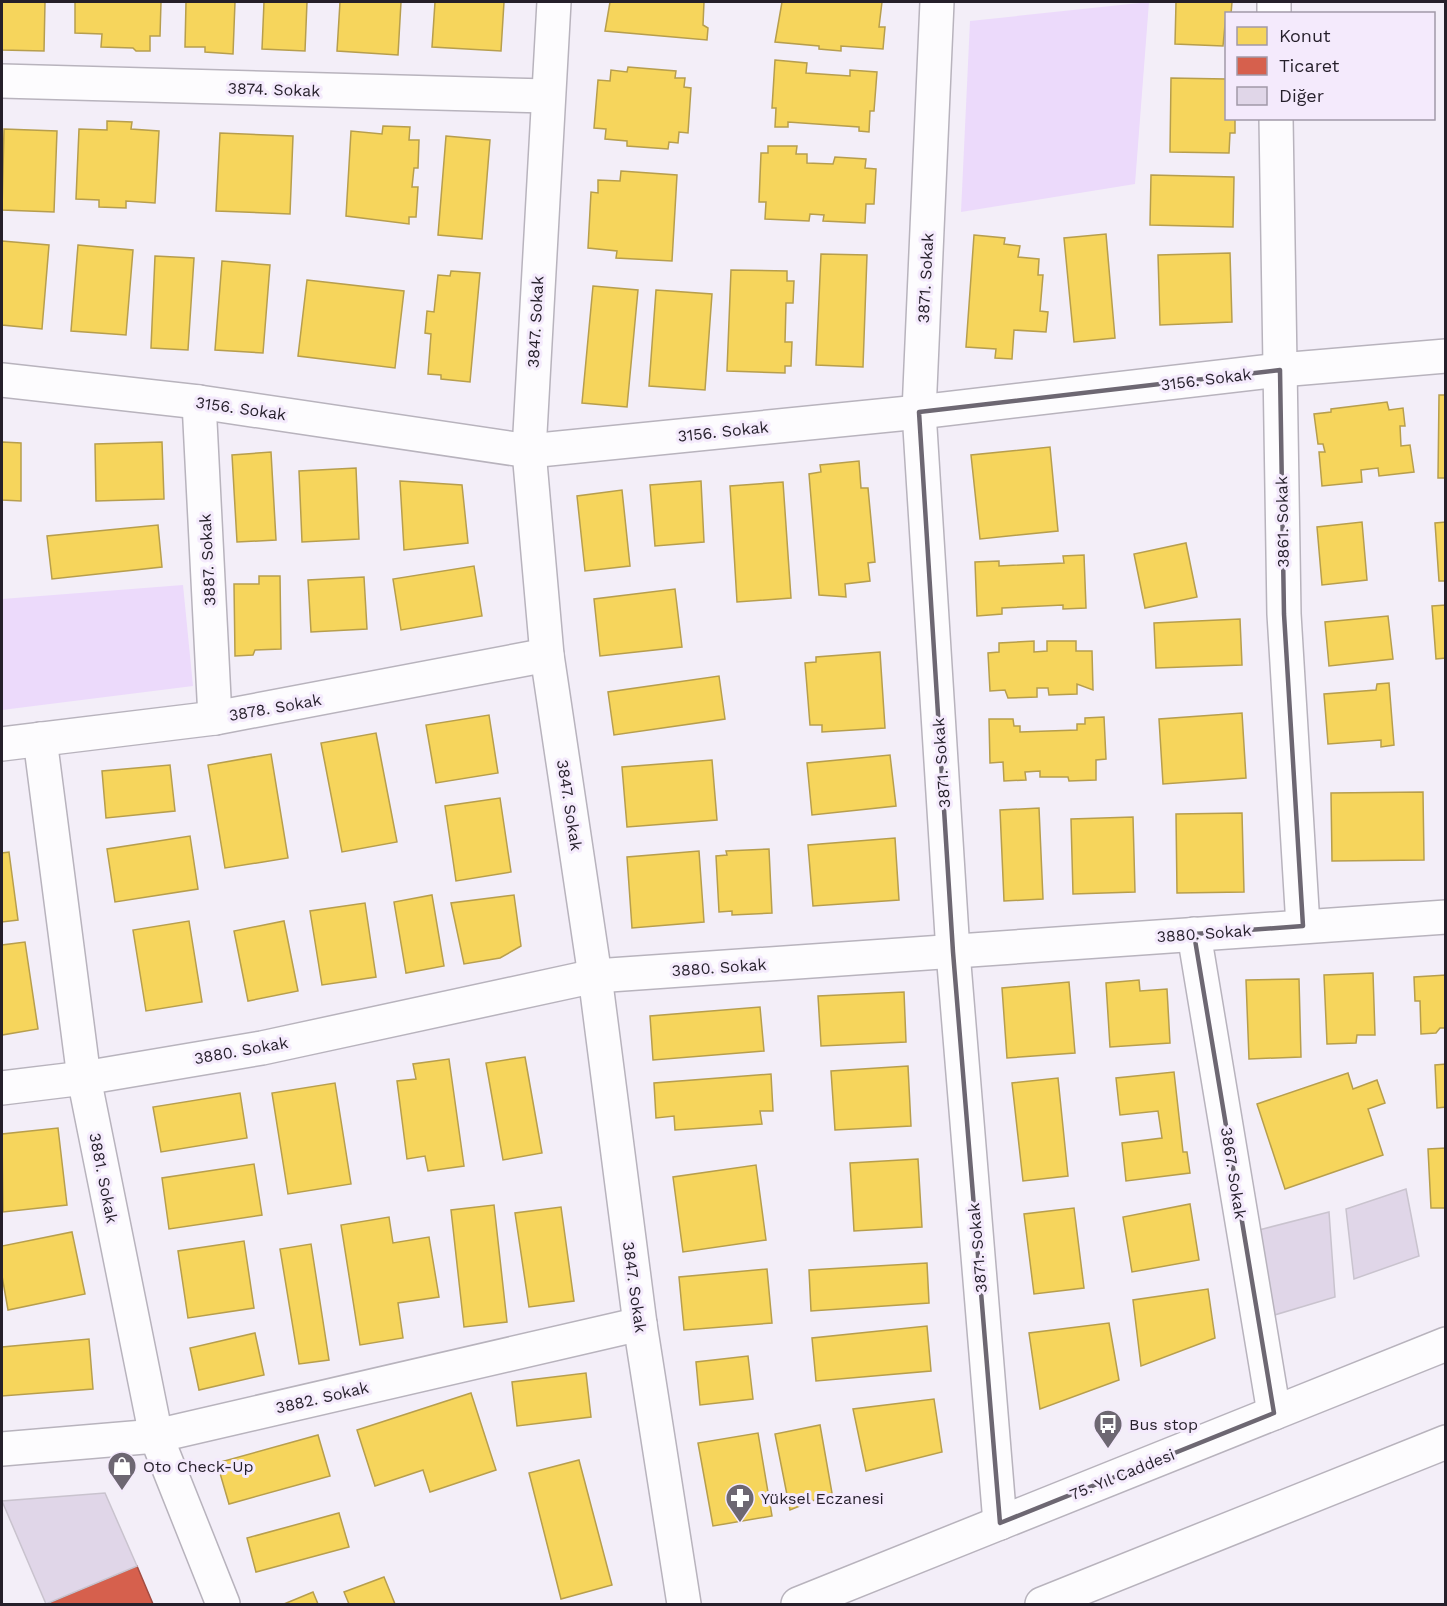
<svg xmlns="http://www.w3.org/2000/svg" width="1447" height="1606" font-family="'Work Sans',sans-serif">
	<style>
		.green { fill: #ecdafb }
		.homes { fill: #f6d55c; stroke: #b79e4d; stroke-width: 1.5 }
		.shops { fill: #d6604d; stroke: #a14c42; stroke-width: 1.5 }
		.building { fill: #e0d6e8; stroke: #c9c3ce; stroke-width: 1.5 }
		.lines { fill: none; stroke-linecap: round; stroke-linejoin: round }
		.minor-casing { stroke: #b8b3bd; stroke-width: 36 }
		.major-casing { stroke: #b8b3bd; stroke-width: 36 }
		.minor { stroke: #fdfcfe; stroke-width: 33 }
		.major { stroke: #fdfcfe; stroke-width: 33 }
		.marked { fill: none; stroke: #6d6772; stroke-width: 4.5; stroke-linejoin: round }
		.labels { text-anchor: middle; stroke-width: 6; stroke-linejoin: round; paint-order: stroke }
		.street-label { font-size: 16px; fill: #251f2a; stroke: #f4eafc }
		.poi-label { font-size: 16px; fill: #251f2a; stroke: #f4eafc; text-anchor: start }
	</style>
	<rect width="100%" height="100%" fill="#f3eef8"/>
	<g class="green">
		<polygon points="1149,2 1135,184 961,212 970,21"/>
		<polygon points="183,585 193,686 2,710 2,599"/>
	</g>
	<g class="homes">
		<polygon points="2,2 45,2 44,51 2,50"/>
		<polygon points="75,2 161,2 160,36 150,36 150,51 136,51 133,48 101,47 102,34 75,33"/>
		<polygon points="186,2 235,2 233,54 205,52 205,47 185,47"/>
		<polygon points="264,2 307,2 305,51 262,49"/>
		<polygon points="340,2 401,2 398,55 337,51"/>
		<polygon points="435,2 504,2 501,51 432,47"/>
		<polygon points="610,2 704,2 703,25 708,28 707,40 605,31"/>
		<polygon points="782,2 882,2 879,27 885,27 883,49 841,46 841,51 819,49 819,46 775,42"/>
		<polygon points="1176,2 1232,2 1231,14 1226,14 1223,46 1175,44"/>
		<polygon points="775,60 807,63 806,73 850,76 850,70 877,72 874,111 870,111 869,132 859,131 859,127 788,122 788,127 775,127 776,108 772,108"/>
		<polygon points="628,67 676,71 675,78 685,78 684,87 691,88 688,133 679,132 678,143 669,142 668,149 627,146 627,141 605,139 606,129 594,128 598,80 610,81 611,70 627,72"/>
		<polygon points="1171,78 1226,79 1226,118 1235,118 1235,133 1230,133 1229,153 1170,152"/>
		<polygon points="107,121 132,122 131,129 159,131 155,203 126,201 126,208 99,207 99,200 76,199 79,129 107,130"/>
		<polygon points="383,126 410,127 409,140 419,140 418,168 414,168 412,187 418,187 416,217 409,217 409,224 346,216 351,131 382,134"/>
		<polygon points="4,129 57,131 54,212 2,210"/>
		<polygon points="220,133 293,136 290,214 216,211"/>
		<polygon points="446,136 490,140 482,239 438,235"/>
		<polygon points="768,146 797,146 796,154 807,154 807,163 833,164 835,157 866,159 865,168 876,169 874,204 866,204 865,223 823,221 824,215 810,214 809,221 765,219 766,202 759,202 761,153 768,153"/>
		<polygon points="621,171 677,175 672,261 616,258 617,251 588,248 591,192 598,193 598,180 620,181"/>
		<polygon points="1151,175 1234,177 1233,227 1150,225"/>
		<polygon points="1106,234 1115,338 1074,342 1064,238"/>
		<polygon points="974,235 1005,238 1004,244 1020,246 1018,257 1039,259 1038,275 1043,275 1040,311 1048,312 1046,332 1014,330 1012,359 995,358 996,349 966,347"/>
		<polygon points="2,241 49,245 42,329 2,325"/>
		<polygon points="78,245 133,250 126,335 71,331"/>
		<polygon points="1230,253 1232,322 1160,325 1158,255"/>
		<polygon points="821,254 867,255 863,367 816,365"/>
		<polygon points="155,256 194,258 188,350 151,348"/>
		<polygon points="222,261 270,265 263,353 215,350"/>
		<polygon points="731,270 787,271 787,281 794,281 793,303 786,303 785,342 792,342 791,366 785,366 785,373 727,371"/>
		<polygon points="451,271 480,273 470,382 441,379 441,375 428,374 431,334 425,333 427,311 434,312 438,275 450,276"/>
		<polygon points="307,280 404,291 395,368 298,356"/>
		<polygon points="593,286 638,290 627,407 582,403"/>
		<polygon points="656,290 712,294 705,390 649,386"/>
		<polygon points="1439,395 1446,395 1446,478 1438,478"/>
		<polygon points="1387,402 1389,410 1403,408 1405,426 1400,426 1401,446 1410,445 1414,472 1379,476 1378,468 1361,470 1362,482 1322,486 1319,452 1325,452 1323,444 1318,444 1314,414 1331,412 1331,409"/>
		<polygon points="2,442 21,443 21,501 2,500"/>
		<polygon points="162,442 164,499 96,501 95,444"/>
		<polygon points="1050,447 1058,531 980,539 971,455"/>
		<polygon points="271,452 276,540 237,542 232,455"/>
		<polygon points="859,461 861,488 868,488 875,562 868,563 870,581 845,584 846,597 819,595 809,474 821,472 820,465"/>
		<polygon points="356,468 359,539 302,542 299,471"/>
		<polygon points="400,481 462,485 468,543 404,550"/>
		<polygon points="701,481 704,542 655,546 650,485"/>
		<polygon points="783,482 791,598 737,602 730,486"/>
		<polygon points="622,490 630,566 585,571 577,496"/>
		<polygon points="1362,522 1367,580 1322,585 1317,527"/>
		<polygon points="1446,522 1446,581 1439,581 1435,523"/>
		<polygon points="158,525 162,567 52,579 47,536"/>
		<polygon points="1186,543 1197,597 1145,608 1134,554"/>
		<polygon points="1084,555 1086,608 1063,609 1063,605 1002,608 1002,614 977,616 975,562 999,561 999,566 1064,563 1063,556"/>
		<polygon points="474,566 482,616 401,630 393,579"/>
		<polygon points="259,576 280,576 281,649 255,650 253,655 235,656 234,584 259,584"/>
		<polygon points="364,577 367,629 311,632 308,580"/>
		<polygon points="675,589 682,647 600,656 594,599"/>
		<polygon points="1446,605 1446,658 1436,659 1432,606"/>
		<polygon points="1388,616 1393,659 1329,666 1325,622"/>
		<polygon points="1240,619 1242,665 1156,668 1154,623"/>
		<polygon points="1034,641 1034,652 1047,651 1047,641 1076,641 1076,651 1092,651 1093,690 1077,684 1077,694 1049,695 1048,688 1037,688 1037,697 1008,698 1005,690 990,691 988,653 999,652 999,643"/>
		<polygon points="880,652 885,728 822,732 822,725 810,725 805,663 816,662 816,657"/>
		<polygon points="719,676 725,719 614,735 608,692"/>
		<polygon points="1389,683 1394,745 1381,747 1381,740 1328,744 1324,694 1376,690 1377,684"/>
		<polygon points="1242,713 1246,778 1163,784 1159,719"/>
		<polygon points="489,715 498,773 436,783 426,725"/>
		<polygon points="1104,717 1106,759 1096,760 1096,780 1069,781 1068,777 1040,777 1040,771 1025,772 1026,780 1004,781 1003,762 990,763 989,719 1013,719 1014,726 1020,726 1020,732 1077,730 1077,724 1085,724 1085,718"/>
		<polygon points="376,733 397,842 342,852 321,743"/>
		<polygon points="271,754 288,858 225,868 208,765"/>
		<polygon points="890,755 896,806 812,815 807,763"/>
		<polygon points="712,760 717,820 627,827 622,767"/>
		<polygon points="170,765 175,811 106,818 102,771"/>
		<polygon points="1423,792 1424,860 1332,861 1331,793"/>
		<polygon points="500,798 511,872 456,881 445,806"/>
		<polygon points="1039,808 1043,899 1004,901 1000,810"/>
		<polygon points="1242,813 1244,892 1177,893 1176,814"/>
		<polygon points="1133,817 1135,892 1073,894 1071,819"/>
		<polygon points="190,836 198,889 115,902 107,849"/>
		<polygon points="895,838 899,900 813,906 808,845"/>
		<polygon points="769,849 772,913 732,915 732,911 719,912 716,856 727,855 726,851"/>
		<polygon points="699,851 704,922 632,928 627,857"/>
		<polygon points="9,852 18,920 2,922 2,853"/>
		<polygon points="432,895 444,966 406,973 394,902"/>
		<polygon points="514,895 521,946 500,958 464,964 451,903"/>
		<polygon points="365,903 376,977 322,985 310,911"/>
		<polygon points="189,921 202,1002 146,1011 133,930"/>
		<polygon points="284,921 298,991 248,1001 234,931"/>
		<polygon points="25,942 38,1029 2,1035 2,945"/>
		<polygon points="1373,973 1375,1035 1357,1035 1356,1043 1327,1044 1324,975"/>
		<polygon points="1446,975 1446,1028 1440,1028 1436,1033 1421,1034 1420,1001 1415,1001 1414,977"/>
		<polygon points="1299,979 1301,1057 1249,1059 1246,980"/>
		<polygon points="1139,980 1140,991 1167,989 1170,1043 1110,1047 1106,983"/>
		<polygon points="1069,982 1075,1053 1007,1058 1002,988"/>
		<polygon points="904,992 906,1042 821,1046 818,996"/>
		<polygon points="760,1007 764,1051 653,1060 650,1016"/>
		<polygon points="525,1057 542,1153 503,1160 486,1063"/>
		<polygon points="449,1059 464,1166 428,1171 425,1156 407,1159 397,1081 416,1079 413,1064"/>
		<polygon points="1446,1064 1446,1107 1437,1108 1435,1065"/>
		<polygon points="908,1066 911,1126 835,1130 831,1071"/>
		<polygon points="1174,1072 1183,1152 1187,1152 1190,1173 1126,1181 1122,1143 1162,1138 1158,1111 1120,1115 1116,1078"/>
		<polygon points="1348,1073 1353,1089 1377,1080 1385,1103 1368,1109 1383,1155 1285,1189 1257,1104"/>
		<polygon points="771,1074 773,1111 760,1111 762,1124 675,1130 674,1116 656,1118 654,1083"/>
		<polygon points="1058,1078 1068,1176 1023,1181 1012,1083"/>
		<polygon points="335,1083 351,1184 288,1194 272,1093"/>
		<polygon points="240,1093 247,1138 161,1152 153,1107"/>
		<polygon points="58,1128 67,1205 3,1212 2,1134"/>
		<polygon points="1446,1148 1446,1208 1431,1208 1428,1149"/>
		<polygon points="918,1159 922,1227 854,1231 850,1163"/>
		<polygon points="254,1164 262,1215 169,1229 162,1178"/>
		<polygon points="756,1165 766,1240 683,1252 673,1177"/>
		<polygon points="1190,1204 1199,1260 1132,1272 1123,1217"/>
		<polygon points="494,1205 507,1322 464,1327 451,1210"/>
		<polygon points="561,1207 574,1301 529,1307 515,1213"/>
		<polygon points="1074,1208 1084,1288 1034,1294 1024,1214"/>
		<polygon points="389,1217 393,1243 429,1237 439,1297 398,1303 403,1338 360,1345 341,1225"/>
		<polygon points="72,1232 85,1294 8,1310 2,1276 2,1246"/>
		<polygon points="244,1241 254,1308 188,1318 178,1251"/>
		<polygon points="311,1244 329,1360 299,1364 280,1249"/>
		<polygon points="927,1263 929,1303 811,1311 809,1270"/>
		<polygon points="767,1269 772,1323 684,1330 679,1277"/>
		<polygon points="1208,1289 1215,1338 1141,1366 1133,1300"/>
		<polygon points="1109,1323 1119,1380 1040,1409 1029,1333"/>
		<polygon points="927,1326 931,1371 816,1381 812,1338"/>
		<polygon points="255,1333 264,1375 199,1390 190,1348"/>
		<polygon points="89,1339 93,1389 2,1396 2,1347"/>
		<polygon points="748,1356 753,1399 700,1405 696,1362"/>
		<polygon points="586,1373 591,1417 517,1426 512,1382"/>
		<polygon points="471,1393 496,1470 430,1492 423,1470 375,1486 357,1430"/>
		<polygon points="934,1399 942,1452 866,1471 853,1409"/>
		<polygon points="820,1425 832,1493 790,1510 775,1434"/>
		<polygon points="758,1433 772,1516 713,1526 698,1443"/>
		<polygon points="318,1435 330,1476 229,1504 217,1463"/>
		<polygon points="579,1460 612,1585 561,1599 529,1473"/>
		<polygon points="339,1513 349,1547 256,1572 247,1538"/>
		<polygon points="384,1577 395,1604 349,1604 344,1592"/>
		<polygon points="313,1592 318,1604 284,1604"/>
	</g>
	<polygon class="shops" points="137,1566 153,1604 46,1604"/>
	<g class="building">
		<polygon points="1406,1189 1419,1256 1354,1279 1346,1209"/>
		<polygon points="1329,1212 1335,1297 1268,1317 1255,1231"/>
		<polygon points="105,1493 137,1566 46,1604 2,1501"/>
	</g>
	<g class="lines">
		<g class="minor-casing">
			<g id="minor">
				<polyline points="554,2 529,451 547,655 595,976 640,1324 684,1604"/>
				<polyline points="937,2 919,412 953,952 1000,1523"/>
				<polyline points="1274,2 1274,14"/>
				<polyline points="2,81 547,96"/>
				<polyline points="1276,118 1284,614 1303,926"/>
				<polyline points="2,380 199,402 529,451 919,412 1280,370 1446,356"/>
				<polyline points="199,402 215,718"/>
				<polyline points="40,739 84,1078 156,1436 223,1604"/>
				<polyline points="2,744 215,718 547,655"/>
				<polyline points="1194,934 1274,1413"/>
				<polyline points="2,1088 84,1078 262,1048 595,976 1446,917"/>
				<polyline points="2,1449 156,1436 640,1324"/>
			</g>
		</g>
		<g class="major-casing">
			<g id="major">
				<polyline points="798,1604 1446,1344"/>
				<polyline points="1042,1604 1446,1442"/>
			</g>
		</g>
		<use href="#minor" class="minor"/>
		<use href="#major" class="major"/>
	</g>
	<path class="marked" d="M 1280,370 L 1284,614 L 1303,926 L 1194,934 L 1274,1413 L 1000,1523 L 953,952 L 919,412 Z"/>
	<defs>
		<g id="bus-pin" transform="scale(1.5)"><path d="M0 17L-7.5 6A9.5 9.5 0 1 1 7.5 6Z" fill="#6d6772" stroke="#f4eafc"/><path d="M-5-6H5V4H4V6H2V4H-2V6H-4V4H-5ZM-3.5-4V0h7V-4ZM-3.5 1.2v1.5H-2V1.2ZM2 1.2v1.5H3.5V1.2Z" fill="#fff"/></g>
		<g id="shop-pin" transform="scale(1.5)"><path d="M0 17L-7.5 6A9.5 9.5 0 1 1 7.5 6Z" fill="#6d6772" stroke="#f4eafc"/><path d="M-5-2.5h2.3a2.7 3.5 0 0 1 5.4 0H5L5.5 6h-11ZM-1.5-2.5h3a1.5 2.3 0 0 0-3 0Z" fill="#fff"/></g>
		<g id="pharmacy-pin" transform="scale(1.5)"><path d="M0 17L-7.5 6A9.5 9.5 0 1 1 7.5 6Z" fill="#6d6772" stroke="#f4eafc"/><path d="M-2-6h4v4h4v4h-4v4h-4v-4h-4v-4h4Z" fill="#fff"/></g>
	</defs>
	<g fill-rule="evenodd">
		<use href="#bus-pin" x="1108" y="1424"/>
		<use href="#shop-pin" x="122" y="1466"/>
		<use href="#pharmacy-pin" x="740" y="1498"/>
	</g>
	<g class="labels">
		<g class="street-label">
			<text transform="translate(274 89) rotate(2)" y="6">3874. Sokak</text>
			<text transform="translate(925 278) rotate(-87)" y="6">3871. Sokak</text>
			<text transform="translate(535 322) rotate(-87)" y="6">3847. Sokak</text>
			<text transform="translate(1206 379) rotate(-7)" y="6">3156. Sokak</text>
			<text transform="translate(241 408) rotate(8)" y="6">3156. Sokak</text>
			<text transform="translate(723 431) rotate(-6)" y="6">3156. Sokak</text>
			<text transform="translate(1282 522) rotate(-91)" y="6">3861. Sokak</text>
			<text transform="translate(207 560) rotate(-93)" y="6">3887. Sokak</text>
			<text transform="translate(275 707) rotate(-10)" y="6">3878. Sokak</text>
			<text transform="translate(941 763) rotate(-94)" y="6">3871. Sokak</text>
			<text transform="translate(570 805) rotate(81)" y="6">3847. Sokak</text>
			<text transform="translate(1204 933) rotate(-4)" y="6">3880. Sokak</text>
			<text transform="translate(719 967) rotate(-4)" y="6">3880. Sokak</text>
			<text transform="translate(241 1050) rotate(-10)" y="6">3880. Sokak</text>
			<text transform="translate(1234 1173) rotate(81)" y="6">3867. Sokak</text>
			<text transform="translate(104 1178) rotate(79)" y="6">3881. Sokak</text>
			<text transform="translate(977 1248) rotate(-95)" y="6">3871. Sokak</text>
			<text transform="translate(635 1287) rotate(82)" y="6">3847. Sokak</text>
			<text transform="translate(322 1397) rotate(-13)" y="6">3882. Sokak</text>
			<text transform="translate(1122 1474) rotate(-22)" y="6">75. Yıl Caddesi</text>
		</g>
		<g class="poi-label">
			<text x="1129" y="1430">Bus stop</text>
			<text x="143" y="1472">Oto Check-Up</text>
			<text x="761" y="1504">Yüksel Eczanesi</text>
		</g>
	</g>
	<rect width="1447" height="1606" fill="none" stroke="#251f2a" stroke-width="6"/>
	<rect x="1225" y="12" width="210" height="108" fill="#f4eafc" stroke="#a199a8" stroke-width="1.5"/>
	<rect x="1237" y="27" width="30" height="18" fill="#f6d55c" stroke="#a199a8" stroke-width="1.5"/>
	<text x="1279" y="42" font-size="18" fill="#251f2a">Konut</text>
	<rect x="1237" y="57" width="30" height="18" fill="#d6604d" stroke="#a199a8" stroke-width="1.5"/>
	<text x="1279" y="72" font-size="18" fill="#251f2a">Ticaret</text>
	<rect x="1237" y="87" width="30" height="18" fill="#e0d6e8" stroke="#a199a8" stroke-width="1.5"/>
	<text x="1279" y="102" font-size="18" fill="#251f2a">Diğer</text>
</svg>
